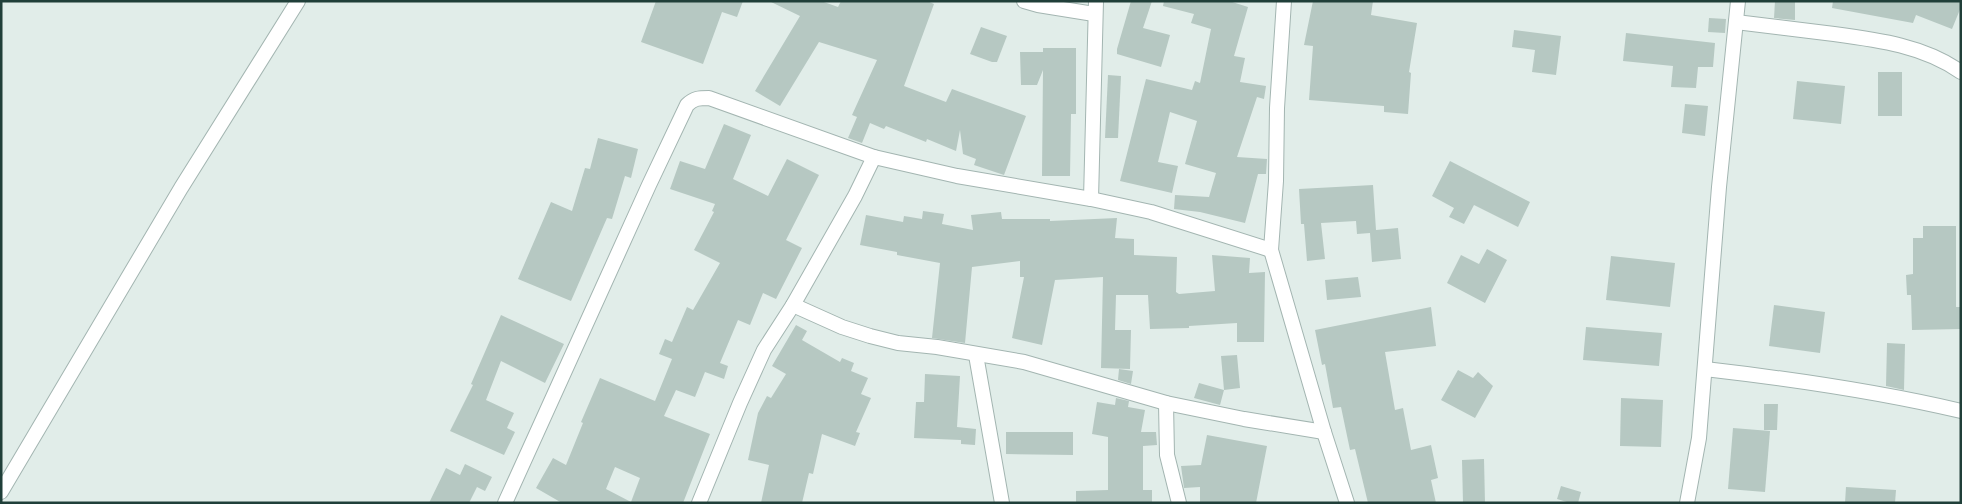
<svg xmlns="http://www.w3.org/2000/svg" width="1962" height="504" font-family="Cabin,sans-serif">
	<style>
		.building { fill: #b6c8c2; fill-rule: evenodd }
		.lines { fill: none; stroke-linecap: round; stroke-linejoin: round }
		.street-casing { stroke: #a3b5b1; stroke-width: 16 }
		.street { stroke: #fff; stroke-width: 14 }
	</style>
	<rect width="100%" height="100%" fill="#e1ede9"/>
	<g class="building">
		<polygon points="656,1 743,1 737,17 722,12 703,64 641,42"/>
		<polygon points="769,1 821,1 838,7 841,1 927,1 934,4 904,86 946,102 952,89 1026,116 1004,175 974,165 976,159 963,154 960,130 956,151 927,139 926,142 886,126 884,129 870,123 862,143 848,138 857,117 852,115 877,60 819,42 780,106 755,91 800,16"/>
		<polygon points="1131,1 1152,1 1143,28 1170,35 1161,67 1117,54 1117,49"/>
		<polygon points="1164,1 1229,1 1248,7 1234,56 1245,58 1240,82 1266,86 1264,99 1257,97 1237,157 1267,159 1266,174 1258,174 1245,223 1200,212 1174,209 1175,195 1209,197 1216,173 1185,164 1197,121 1170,112 1158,162 1178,166 1172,193 1120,181 1146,79 1192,90 1195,81 1200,83 1211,29 1191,23 1194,14 1163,6"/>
		<polygon points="1313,1 1373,1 1371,15 1417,23 1409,72 1411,73 1408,114 1384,112 1384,106 1309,100 1313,46 1304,45"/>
		<polygon points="1775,1 1795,1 1795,20 1774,18"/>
		<polygon points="1833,1 1961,1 1961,7 1952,29 1916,15 1913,23 1832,8"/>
		<polygon points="1709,18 1726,19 1725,33 1708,32"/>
		<polygon points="981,27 1007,36 997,62 992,62 970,54"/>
		<polygon points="1514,30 1561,36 1556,75 1532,72 1535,50 1512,47"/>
		<polygon points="1626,33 1715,43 1713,67 1698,67 1696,88 1671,87 1673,66 1623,61"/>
		<polygon points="1043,48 1076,48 1076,114 1071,114 1070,176 1042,176 1043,70 1037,85 1021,85 1020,52 1043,52"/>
		<rect x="1878" y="72" width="24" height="44"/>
		<polygon points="1108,75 1121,76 1118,138 1105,138"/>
		<polygon points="1797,81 1845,86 1841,124 1793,119"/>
		<polygon points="1685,104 1708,106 1705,136 1682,133"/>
		<path d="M 724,124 L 751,135 L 733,179 L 768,196 L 787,159 L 819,175 L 786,240 L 802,248 L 776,299 L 763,293 L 750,325 L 738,320 L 720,363 L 728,366 L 724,379 L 705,372 L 695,397 L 676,390 L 664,416 L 710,434 L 683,503 L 562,503 L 536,488 L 553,458 L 566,465 L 583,423 L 581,422 L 600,378 L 655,401 L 672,359 L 659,354 L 665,339 L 672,342 L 687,307 L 693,310 L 720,263 L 694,250 L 714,212 L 712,211 L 715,204 L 670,189 L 680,161 L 705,169 ZM 615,467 L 640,478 L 631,502 L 606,489 Z"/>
		<polygon points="598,138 638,149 631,178 625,176 612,219 607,218 571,301 518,279 551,202 572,211 585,168 590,169"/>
		<polygon points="1450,161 1530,202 1518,227 1474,205 1464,224 1449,217 1454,208 1432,196"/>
		<polygon points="1373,185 1376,230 1398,228 1401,259 1372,262 1370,233 1357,234 1356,221 1321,223 1325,259 1307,261 1304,224 1301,224 1299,189"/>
		<polygon points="923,211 944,214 942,224 973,230 971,215 1001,212 1002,219 1050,219 1050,221 1117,218 1115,238 1134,239 1134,255 1177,257 1176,292 1179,294 1215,291 1212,255 1250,258 1249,273 1265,272 1264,342 1237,342 1237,323 1189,326 1189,328 1150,329 1148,295 1116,295 1115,330 1131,330 1130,369 1101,368 1103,277 1055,280 1042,345 1012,338 1024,277 1020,277 1020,261 972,267 965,343 932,338 940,263 897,255 897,252 860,245 866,215 903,222 904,216 922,219"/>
		<polygon points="1923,226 1956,226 1956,307 1961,307 1961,329 1912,330 1911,295 1907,295 1906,275 1913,274 1913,238 1923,238"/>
		<polygon points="1487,249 1507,260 1485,303 1447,283 1461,255 1479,264"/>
		<polygon points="1611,256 1675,263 1670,307 1606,300"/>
		<polygon points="1358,277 1361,297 1327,300 1325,280"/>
		<polygon points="1774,305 1825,312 1820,353 1769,346"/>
		<polygon points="1431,307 1436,346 1385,352 1395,410 1403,408 1411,450 1431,445 1438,478 1431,480 1436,503 1368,503 1355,449 1350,450 1341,407 1333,408 1325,364 1322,365 1315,330"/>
		<polygon points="501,315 564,344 545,383 501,361 486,400 514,413 507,428 515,432 504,455 450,431 473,385 471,384"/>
		<polygon points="796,325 807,331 802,340 840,362 842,358 854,363 851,371 868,378 861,394 871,398 856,432 860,433 855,446 822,434 813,474 809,473 802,503 761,503 769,465 748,460 758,413 767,396 771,398 786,374 772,366"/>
		<polygon points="1586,327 1662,333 1659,366 1583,360"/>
		<polygon points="1887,343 1905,344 1904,390 1886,386"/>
		<polygon points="1237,355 1240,388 1224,390 1221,356"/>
		<polygon points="1119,369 1133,371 1131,384 1118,380"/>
		<polygon points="1458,370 1473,378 1478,372 1493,386 1475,418 1441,400"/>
		<polygon points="925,374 960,376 957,427 976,429 975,445 961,444 961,440 914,438 916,402 924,402"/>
		<polygon points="1199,383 1224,390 1220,405 1194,398"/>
		<polygon points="1116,398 1129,401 1128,407 1145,410 1141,432 1156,432 1157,445 1143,446 1143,490 1152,490 1152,503 1076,503 1076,491 1108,490 1108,437 1092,434 1097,402 1115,405"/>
		<polygon points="1621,398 1663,400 1661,447 1620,446"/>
		<polygon points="1764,404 1778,404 1777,430 1764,430"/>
		<polygon points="1733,428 1770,431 1765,492 1728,489"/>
		<polygon points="1006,432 1073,432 1073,455 1006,454"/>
		<polygon points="1207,435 1267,446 1256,503 1200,503 1200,487 1184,488 1181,466 1201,465"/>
		<polygon points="1484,459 1485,503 1463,503 1462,460"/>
		<polygon points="465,464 492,477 485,491 477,487 469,503 429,503 446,468 460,475"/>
		<polygon points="1561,486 1581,492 1578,503 1570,503 1557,499"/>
		<polygon points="1846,487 1896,490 1895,503 1845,503"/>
	</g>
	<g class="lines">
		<g class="street-casing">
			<g id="street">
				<polyline points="1024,1 1038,5 1094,14"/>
				<polyline points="1284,1 1277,108 1276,181 1271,250 1324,432 1347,503"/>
				<path d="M 1736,22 C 1769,26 1802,30 1834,34 C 1879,40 1924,46 1961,72"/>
				<polyline points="1091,199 1096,1"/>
				<polyline points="793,305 842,327 870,336 898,343 937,347 1024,362 1166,403 1244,419 1324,432"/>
				<polyline points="976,355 1002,503"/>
				<path d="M 1705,369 C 1792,379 1876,391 1961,411"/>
				<polyline points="1166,403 1167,455 1179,503"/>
				<polyline points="1,492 181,188 298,1"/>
				<path d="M 505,503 L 649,185 L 687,105 C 694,98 699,98 709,98 L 874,157 L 957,176 L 1091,199 L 1151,212 L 1271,250"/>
				<polyline points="699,503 740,403 764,350 793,305 855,196 874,157"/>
				<polyline points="1687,503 1699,438 1719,187 1738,1"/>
			</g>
		</g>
		<use href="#street" class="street"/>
	</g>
	<rect width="1962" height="504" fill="none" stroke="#203f39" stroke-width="5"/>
</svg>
